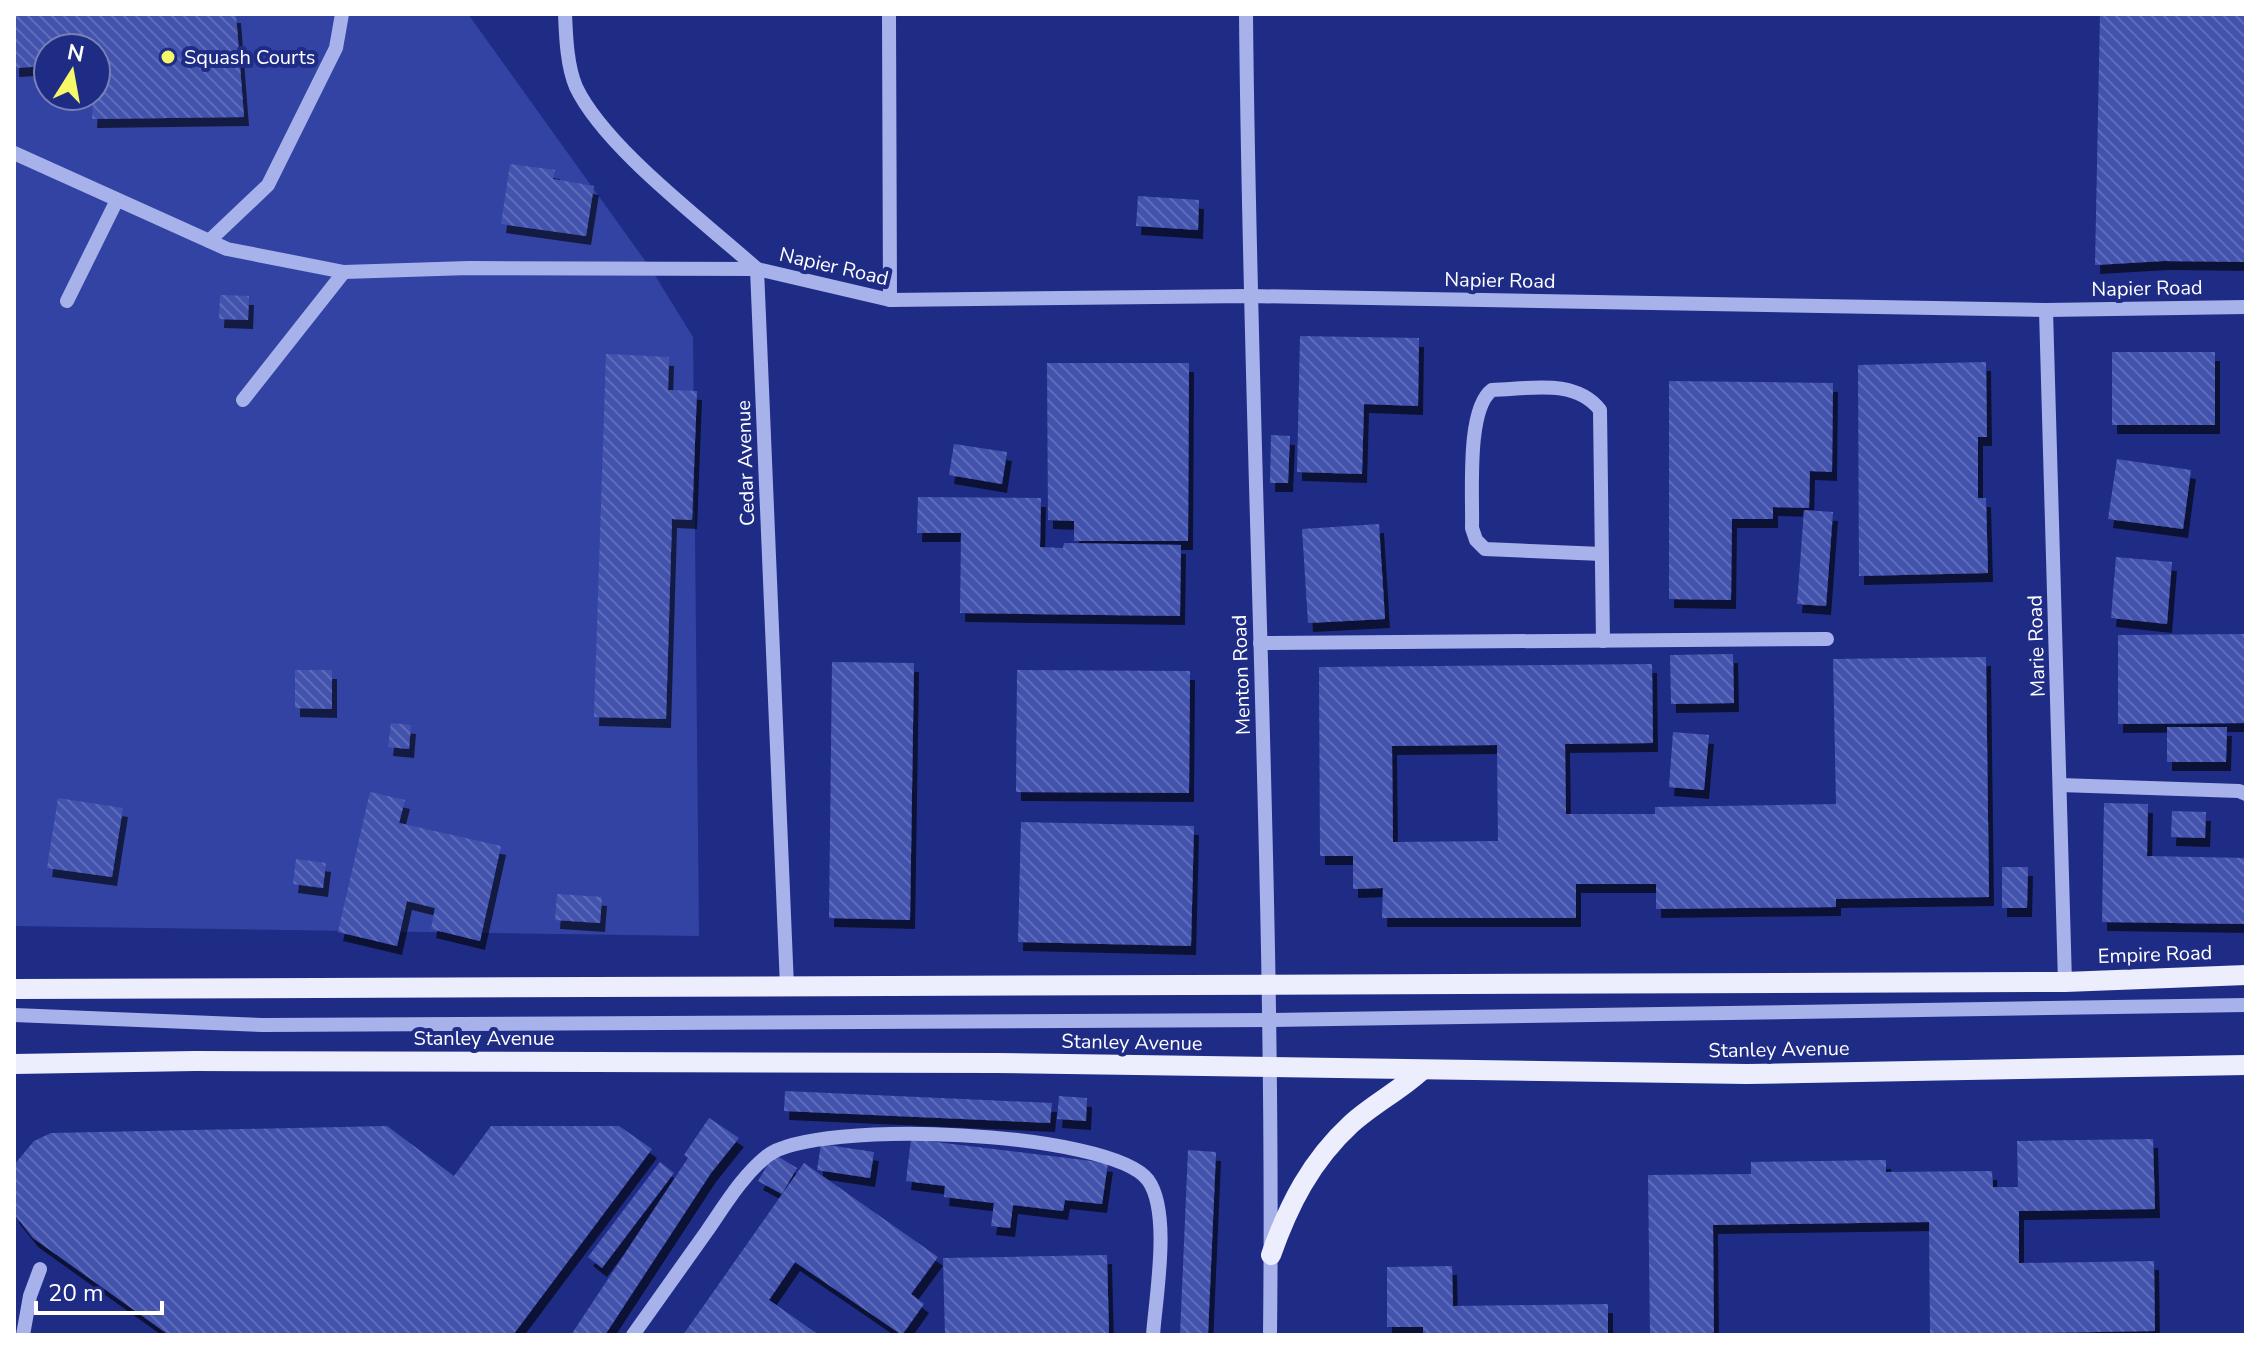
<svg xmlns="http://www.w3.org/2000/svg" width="2260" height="1349" font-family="'Nunito Sans',sans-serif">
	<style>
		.grass { fill: #3343a4; fill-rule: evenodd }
		.building { fill: url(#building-back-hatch); fill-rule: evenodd; filter: url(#shadow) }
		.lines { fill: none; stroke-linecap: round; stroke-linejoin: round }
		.minor { stroke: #a8b2ea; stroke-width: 14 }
		.major { stroke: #eceefe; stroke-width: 20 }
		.poi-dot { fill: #f6f868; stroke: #1f2c86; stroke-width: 3 }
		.labels { text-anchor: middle; stroke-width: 8; stroke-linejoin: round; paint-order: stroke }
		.poi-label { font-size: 20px; fill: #fff; stroke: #1f2c86; text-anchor: start }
		.street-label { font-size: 20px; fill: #fff; stroke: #1f2c86 }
	</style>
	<defs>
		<pattern id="building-back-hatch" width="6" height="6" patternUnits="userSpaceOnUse" patternTransform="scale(2)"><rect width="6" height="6" fill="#4352ad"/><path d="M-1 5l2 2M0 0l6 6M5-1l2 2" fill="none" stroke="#5f6cb9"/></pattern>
		<filter id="shadow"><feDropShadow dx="5" dy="9" stdDeviation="0" flood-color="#0009"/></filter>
	</defs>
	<rect width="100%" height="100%" fill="#1f2c86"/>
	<path class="grass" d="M 14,14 L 468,14 L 651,269 L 693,337 L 699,936 L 14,926 ZM 48,48 L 96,48 L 96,96 L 48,96 Z"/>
	<g class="building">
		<polygon points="14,14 236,14 244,117 92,119 96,48 48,48 48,66 14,68"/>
		<polygon points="2100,14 2246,14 2246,262 2164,261 2095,265"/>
		<polygon points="510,164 555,170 553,179 594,186 586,236 501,224"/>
		<polygon points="1138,196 1199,200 1198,230 1136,226"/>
		<polygon points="220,295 249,296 248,320 219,319"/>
		<polygon points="1300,336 1419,338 1418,406 1364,404 1362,474 1297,472"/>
		<rect x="2112" y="352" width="103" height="73"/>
		<polygon points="606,354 669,357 668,390 697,391 692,520 672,519 666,719 594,717"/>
		<polygon points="1986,362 1987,437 1978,437 1978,498 1986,498 1988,573 1859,576 1858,365"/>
		<polygon points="1047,363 1189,363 1188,541 1074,541 1074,521 1048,520"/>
		<polygon points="1669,381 1833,383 1832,472 1810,471 1809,508 1773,507 1773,519 1732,519 1731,600 1669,599"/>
		<polygon points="1271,435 1290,436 1288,483 1270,483"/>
		<polygon points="954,444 1007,452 1002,484 949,475"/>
		<polygon points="2117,459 2191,470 2183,529 2108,519"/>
		<polygon points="918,497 1041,498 1040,547 1063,548 1064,543 1181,545 1180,616 960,613 961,533 917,533"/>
		<polygon points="1804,510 1833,512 1826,606 1797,604"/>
		<polygon points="1379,524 1385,619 1308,623 1302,529"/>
		<polygon points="2116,557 2172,562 2167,624 2111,618"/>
		<polygon points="2246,634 2246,723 2118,724 2118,635"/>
		<polygon points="1733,654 1734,703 1671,704 1670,655"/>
		<path d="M 1986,657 L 1989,897 L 1836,899 L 1836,907 L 1656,909 L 1656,884 L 1576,884 L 1576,918 L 1382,918 L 1383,888 L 1353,889 L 1353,856 L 1320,856 L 1319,667 L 1652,664 L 1653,743 L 1565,744 L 1566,814 L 1655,814 L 1655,807 L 1836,804 L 1833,659 ZM 1497,745 L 1498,841 L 1393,842 L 1392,746 Z"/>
		<polygon points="832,662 914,663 910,920 829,918"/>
		<polygon points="295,670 332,670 332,709 295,708"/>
		<polygon points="1017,670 1190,671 1189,793 1016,792"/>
		<polygon points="391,723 411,725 409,749 388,747"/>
		<polygon points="2167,727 2227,727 2226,762 2167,762"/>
		<polygon points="1673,732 1709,735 1704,790 1669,787"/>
		<polygon points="370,792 405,800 399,823 501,846 480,941 431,929 435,908 407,901 397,946 338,932"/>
		<polygon points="58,798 123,808 112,877 47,868"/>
		<polygon points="2104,803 2148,804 2147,856 2246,858 2246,924 2102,922"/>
		<polygon points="2172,811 2206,812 2205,838 2171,837"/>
		<polygon points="1021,822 1194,826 1191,946 1018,942"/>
		<polygon points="296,859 326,863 323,888 293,884"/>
		<polygon points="2002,867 2028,867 2027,908 2002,908"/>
		<polygon points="557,894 602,897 600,923 555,920"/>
		<polygon points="785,1091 1052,1103 1050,1123 784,1111"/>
		<polygon points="1059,1096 1087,1098 1086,1121 1057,1119"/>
		<polygon points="709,1118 739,1138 711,1173 605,1335 571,1335 688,1158 684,1155"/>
		<polygon points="387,1126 454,1176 491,1126 619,1126 652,1149 513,1335 169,1335 33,1238 14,1214 14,1165 34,1141 51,1133"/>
		<polygon points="911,1139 1108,1163 1102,1204 1065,1200 1063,1211 1013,1205 1010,1228 991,1226 994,1203 944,1197 945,1186 906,1181"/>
		<polygon points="2153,1139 2155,1209 2019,1211 2019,1263 2154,1261 2155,1331 1930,1335 1929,1222 1713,1225 1714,1335 1650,1335 1648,1175 1751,1174 1751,1162 1886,1160 1886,1172 1992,1171 1993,1187 2018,1187 2017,1141"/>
		<polygon points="821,1144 874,1152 870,1178 817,1170"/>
		<polygon points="1188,1150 1216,1152 1208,1335 1180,1335"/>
		<polygon points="774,1154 797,1168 782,1194 758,1181"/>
		<polygon points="660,1162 674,1173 602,1268 588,1257"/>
		<polygon points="804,1163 938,1257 911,1294 924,1304 902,1335 795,1262 769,1300 819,1335 683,1335"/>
		<polygon points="1107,1255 1109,1335 945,1335 943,1258"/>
		<polygon points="1452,1266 1453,1306 1608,1304 1608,1335 1423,1335 1423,1327 1387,1327 1387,1267"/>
	</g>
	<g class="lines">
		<g class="minor">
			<path d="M 565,14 C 566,37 567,66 576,87 C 605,148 705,222 757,269 L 787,987"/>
			<polyline points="889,14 890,300"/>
			<path d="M 1246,14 C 1250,454 1275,894 1270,1335"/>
			<polyline points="14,153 227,249 344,272 469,268 757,269 890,300 1249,296 2046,310 2246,307"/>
			<polyline points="209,241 268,185 336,48 342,14"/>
			<polyline points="67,301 117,200"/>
			<polyline points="2046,310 2065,982"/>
			<polyline points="243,400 344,272"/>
			<path d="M 1602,554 L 1485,549 L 1476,540 L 1472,528 C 1473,495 1466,409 1492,390 C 1529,389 1575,378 1600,410 L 1603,641"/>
			<polyline points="1260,643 1827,639"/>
			<polyline points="2060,785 2239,791 2246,794"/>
			<polyline points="14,1015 263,1025 1271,1020 2246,1005"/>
			<polyline points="23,1335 30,1296 40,1269"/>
			<path d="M 633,1335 C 658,1300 682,1266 707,1231 C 725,1205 742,1176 767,1156 C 816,1118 1111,1131 1148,1180 C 1171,1212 1156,1295 1153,1335"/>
		</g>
		<g class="major">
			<polyline points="14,989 2065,982 2246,975"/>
			<polyline points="14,1064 195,1061 997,1063 1747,1074 2246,1065"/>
			<path d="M 1271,1255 C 1289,1204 1311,1161 1351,1124 C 1373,1104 1399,1091 1421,1071"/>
		</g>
	</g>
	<circle class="poi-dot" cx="168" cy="57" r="8"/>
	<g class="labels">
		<g class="poi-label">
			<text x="184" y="64">Squash Courts</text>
		</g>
		<g class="street-label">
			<text transform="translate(834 266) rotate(13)" y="7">Napier Road</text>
			<text transform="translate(1500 280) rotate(1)" y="7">Napier Road</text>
			<text transform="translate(2147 288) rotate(-1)" y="7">Napier Road</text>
			<text transform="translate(745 463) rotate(-92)" y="7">Cedar Avenue</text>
			<text transform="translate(2036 646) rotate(-92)" y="7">Marie Road</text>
			<text transform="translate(1241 675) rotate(-92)" y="7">Menton Road</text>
			<text transform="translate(2155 954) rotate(-2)" y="7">Empire Road</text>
			<text x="484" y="1045">Stanley Avenue</text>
			<text transform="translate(1132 1042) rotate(1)" y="7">Stanley Avenue</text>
			<text transform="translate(1779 1049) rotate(-1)" y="7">Stanley Avenue</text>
		</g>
	</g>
	<rect width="2260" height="1349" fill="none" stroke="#ffffff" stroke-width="32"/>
	<g transform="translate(72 72) rotate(11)"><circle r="38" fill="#1f2c86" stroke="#7980b6" stroke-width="2"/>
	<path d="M0-6L14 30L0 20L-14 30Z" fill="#f6f868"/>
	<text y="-12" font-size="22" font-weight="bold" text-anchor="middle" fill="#ffffff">N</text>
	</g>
	<path d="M36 1301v12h126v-12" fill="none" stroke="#ffffff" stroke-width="4"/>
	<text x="48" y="1301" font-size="24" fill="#ffffff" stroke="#1f2c86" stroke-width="6" paint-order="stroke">20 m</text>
</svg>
